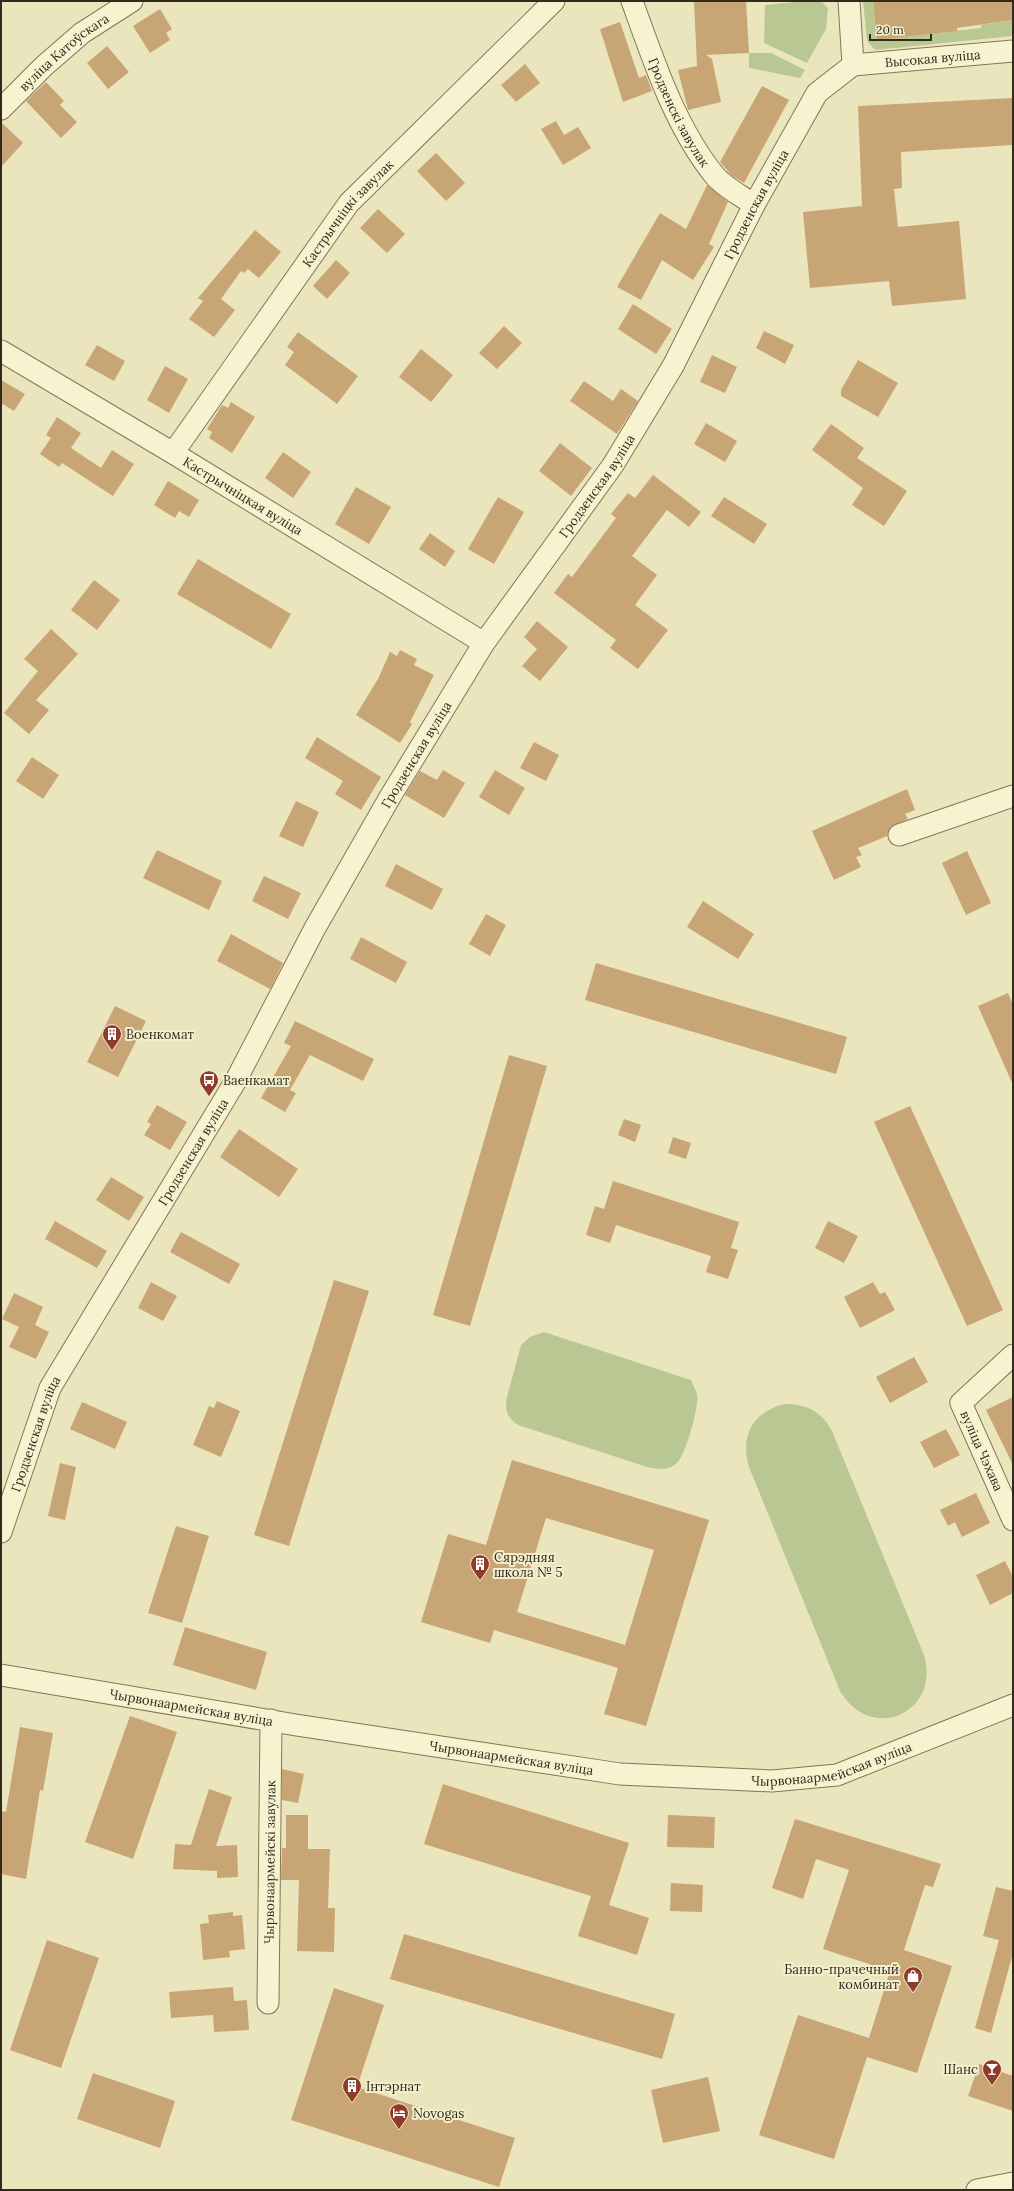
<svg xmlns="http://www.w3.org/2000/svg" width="1014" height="2191" font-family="Lora,serif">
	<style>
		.green { fill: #b9c892 }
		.building { fill: #c8a575; fill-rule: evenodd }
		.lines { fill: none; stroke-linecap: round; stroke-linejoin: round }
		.minor-casing { stroke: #827657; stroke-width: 23 }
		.minor { stroke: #f7f2d0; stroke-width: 21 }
		.labels { text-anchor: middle; stroke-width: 4; stroke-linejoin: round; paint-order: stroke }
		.street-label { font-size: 13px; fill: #322a1c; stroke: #f3efcd }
		.poi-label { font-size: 13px; fill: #322a1c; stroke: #f3efcd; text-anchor: start }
	</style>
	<rect width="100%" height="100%" fill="#ebe5be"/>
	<g class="green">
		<polygon points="805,1 821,1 828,8 826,29 807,63 764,43 765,5"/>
		<polygon points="863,1 873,1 877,40 981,28 981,25 1013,20 1013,36 875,50 867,41"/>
		<polygon points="749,53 771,53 805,70 800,78 749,68"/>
		<path d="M 544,1332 L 691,1380 C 694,1387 699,1395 697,1403 C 696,1415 685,1457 676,1464 C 667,1471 657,1469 647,1467 L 518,1425 C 508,1418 506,1413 506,1401 L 521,1345 L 530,1337 Z"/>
		<path d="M 784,1404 C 807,1404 821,1411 832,1431 L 924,1655 C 941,1713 871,1744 840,1691 L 749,1467 C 740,1435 752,1413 784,1404 Z"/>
	</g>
	<g class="building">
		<polygon points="694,1 746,1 749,53 706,55 712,59 721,102 688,110 678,70 697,66"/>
		<polygon points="873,1 1013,1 1013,20 957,28 957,31 877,40"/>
		<polygon points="160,9 172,29 166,33 170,40 150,53 133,26"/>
		<polygon points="620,22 639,78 646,75 652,91 623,102 600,29"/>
		<polygon points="107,46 129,72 108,89 87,63"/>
		<polygon points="525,64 540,83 516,102 501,85"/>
		<polygon points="46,82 64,101 60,105 77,122 61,138 26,101"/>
		<polygon points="762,86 789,100 744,183 731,175 720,162"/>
		<polygon points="1013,98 1013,145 901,152 902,188 894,189 898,227 959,221 966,299 892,306 889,281 810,288 803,212 862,206 858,106"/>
		<polygon points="556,121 564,135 578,127 591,148 563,165 541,129"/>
		<polygon points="1,122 23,143 1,167"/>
		<polygon points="436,153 465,183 446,201 417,171"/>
		<polygon points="707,185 728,202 709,244 714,247 693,280 662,260 641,300 617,287 660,213 686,229"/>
		<polygon points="378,209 405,234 387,253 360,228"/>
		<polygon points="255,230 281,252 259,278 248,269 244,273 241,271 221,299 235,310 214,337 189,319 203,301 198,298"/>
		<polygon points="336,260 350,273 327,299 313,286"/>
		<polygon points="633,304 672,329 656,354 618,329"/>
		<polygon points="504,326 522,343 497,369 479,353"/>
		<polygon points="764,331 794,345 785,364 756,348"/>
		<polygon points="298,332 358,376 337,404 285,365 294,352 287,347"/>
		<polygon points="97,345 125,361 114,381 85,365"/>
		<polygon points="421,349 453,375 431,402 399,377"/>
		<polygon points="712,355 737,367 725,393 700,382"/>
		<polygon points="858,360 898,383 878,417 841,396 841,390"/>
		<polygon points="165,366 188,379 169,413 147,400"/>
		<polygon points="1,380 25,394 14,411 1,403"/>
		<polygon points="584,381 613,401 621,389 638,401 617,434 570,401"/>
		<polygon points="231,402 255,417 232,453 209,438 212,432 207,429 222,405 228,408"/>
		<polygon points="57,417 81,433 71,448 101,468 112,450 134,464 113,496 62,463 59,467 40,454 51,438 46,435"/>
		<polygon points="706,423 737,441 725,462 694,444"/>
		<polygon points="831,424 864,448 857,458 907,491 884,526 852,505 863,488 812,450"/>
		<polygon points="560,443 592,468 571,496 539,471"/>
		<polygon points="283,452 311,472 293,498 265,478"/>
		<polygon points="653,475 701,512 689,527 667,510 632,556 657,575 635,605 668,630 638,669 610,648 616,640 554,593 568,574 572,577 616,518 611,514 628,493 635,498"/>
		<polygon points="168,481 199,500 189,517 179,511 175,518 154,505"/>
		<polygon points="356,487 391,507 369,544 335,524"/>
		<polygon points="498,497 524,512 494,564 468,549"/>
		<polygon points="724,497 767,524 754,544 711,516"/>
		<polygon points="430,533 455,551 445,567 419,549"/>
		<polygon points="198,559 291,614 271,649 177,594"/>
		<polygon points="94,580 120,600 97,630 71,610"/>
		<polygon points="537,621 568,647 540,681 522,666 537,649 524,637"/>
		<polygon points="51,629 78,654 36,700 49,710 29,734 4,713 38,671 24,659"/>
		<polygon points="400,650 417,659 414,665 434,675 410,722 412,724 400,743 356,715 378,679 390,652 397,656"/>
		<polygon points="317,737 381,777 361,810 335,794 343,781 305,758"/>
		<polygon points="534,742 559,755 546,781 520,768"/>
		<polygon points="32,757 59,775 43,799 16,781"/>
		<polygon points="443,770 465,783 444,818 405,795 420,771 437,780"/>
		<polygon points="495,770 525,788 509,815 479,797"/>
		<polygon points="907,789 915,810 905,814 908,819 890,827 887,836 858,848 862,855 856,857 861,867 834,880 812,831"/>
		<polygon points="296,801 319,812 303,847 279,836"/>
		<polygon points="157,850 222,881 209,910 143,878"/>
		<polygon points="967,851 991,903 966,915 942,863"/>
		<polygon points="396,864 443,889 432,910 385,886"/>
		<polygon points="264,876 301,893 288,919 252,901"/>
		<polygon points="703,901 754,934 738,959 687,927"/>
		<polygon points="486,914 506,925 490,956 469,944"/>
		<polygon points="231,934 283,963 270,989 217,961"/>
		<polygon points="361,937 407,962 396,983 350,959"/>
		<polygon points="596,963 847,1037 836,1074 585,1000"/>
		<polygon points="1008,993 1013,1005 1013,1085 978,1006"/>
		<polygon points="115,1006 146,1021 118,1077 87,1062"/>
		<polygon points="295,1021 374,1059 363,1081 310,1055 290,1090 296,1093 285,1112 261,1098 291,1046 284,1043"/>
		<polygon points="509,1055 547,1066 470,1326 433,1315"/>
		<polygon points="157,1105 187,1122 170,1150 144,1135 151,1124 147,1122"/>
		<polygon points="910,1106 1003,1310 967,1326 874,1122"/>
		<polygon points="624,1119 641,1125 635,1142 618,1135"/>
		<polygon points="239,1129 298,1169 279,1197 220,1157"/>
		<polygon points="673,1137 691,1143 686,1159 668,1153"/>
		<polygon points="111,1177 144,1197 129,1221 96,1200"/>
		<polygon points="613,1181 739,1222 731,1248 738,1250 728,1279 706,1272 711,1256 616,1225 610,1243 586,1235 595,1206 604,1209"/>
		<polygon points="55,1221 107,1251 97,1268 45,1239"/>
		<polygon points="828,1221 858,1236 844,1263 815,1248"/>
		<polygon points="181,1232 240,1264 229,1284 170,1252"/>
		<polygon points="334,1280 369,1291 289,1546 254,1535"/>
		<polygon points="151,1282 177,1296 163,1321 138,1308"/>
		<polygon points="873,1282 880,1294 885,1292 895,1310 860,1328 844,1297"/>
		<polygon points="14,1293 43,1307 35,1325 49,1332 36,1359 9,1347 19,1327 2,1319"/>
		<polygon points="914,1357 928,1382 890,1403 876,1377"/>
		<polygon points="1013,1397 1013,1465 986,1410"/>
		<polygon points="217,1401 240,1411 221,1457 193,1445 209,1406 214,1408"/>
		<polygon points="82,1402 127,1422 115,1449 70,1429"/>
		<polygon points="946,1429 960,1455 934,1468 920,1442"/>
		<path d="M 512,1460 L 709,1520 L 646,1726 L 604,1714 L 618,1668 L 494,1630 L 490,1643 L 421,1622 L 448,1534 L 486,1545 ZM 546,1518 L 654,1550 L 625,1645 L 517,1612 Z"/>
		<polygon points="60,1463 76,1467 65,1520 48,1516"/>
		<polygon points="976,1493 990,1523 962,1537 955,1522 948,1526 940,1510"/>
		<polygon points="176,1526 209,1536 182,1623 148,1613"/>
		<polygon points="1005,1561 1013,1577 1013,1593 990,1605 976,1575"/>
		<polygon points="185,1627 267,1652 256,1690 173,1665"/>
		<polygon points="130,1716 177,1732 133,1859 85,1842"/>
		<polygon points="20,1727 53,1733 43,1791 40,1790 26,1879 1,1874 1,1811 6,1812"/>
		<polygon points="282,1769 304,1774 298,1803 282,1800"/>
		<polygon points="443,1784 629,1843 609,1905 649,1918 637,1955 578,1936 591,1896 424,1844"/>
		<polygon points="209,1789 232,1797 216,1846 237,1845 238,1877 217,1878 217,1871 173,1869 175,1844 191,1845"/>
		<polygon points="286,1815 308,1815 308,1849 330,1849 328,1908 335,1908 334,1952 297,1951 299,1880 281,1880 282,1848 286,1848"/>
		<polygon points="668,1815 715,1817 714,1848 667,1847"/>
		<polygon points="795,1819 941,1864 933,1887 925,1885 904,1950 952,1966 917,2073 867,2057 834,2159 759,2135 798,2015 869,2038 890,1971 823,1949 849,1870 816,1859 803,1899 772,1888"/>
		<polygon points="671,1883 703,1885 702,1912 670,1911"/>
		<polygon points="996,1887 1013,1891 1013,1953 991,2033 975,2028 999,1940 983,1936"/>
		<polygon points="233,1912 233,1916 242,1915 245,1949 229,1951 230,1957 203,1960 200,1924 209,1923 208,1915"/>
		<polygon points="404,1934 675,2014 662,2059 390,1979"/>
		<polygon points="47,1940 99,1958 61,2068 10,2050"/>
		<polygon points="233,1987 234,2001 247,2000 249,2030 214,2032 213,2015 171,2018 169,1992"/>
		<polygon points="334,1988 384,2005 357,2087 515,2138 499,2187 291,2120"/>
		<polygon points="979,2064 1013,2076 1013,2111 968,2096"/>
		<polygon points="93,2073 175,2101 160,2148 77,2119"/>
		<polygon points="708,2077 720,2131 663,2143 651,2090"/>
	</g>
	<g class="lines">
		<g class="minor-casing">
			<g id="minor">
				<path id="s1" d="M 632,1 C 653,59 675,127 715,176 C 724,187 742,196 754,205"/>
				<polyline points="849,1 853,65"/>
				<path id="s2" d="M 853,65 L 1013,51"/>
				<path id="s3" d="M 1,109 L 44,66 L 82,33 L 132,1"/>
				<path id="s4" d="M 1,351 L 173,453 L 484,643"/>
				<path id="s5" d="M 173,453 L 349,203 L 554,1"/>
				<polyline points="899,835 1013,796"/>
				<path id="s6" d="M 1013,1355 L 961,1403 L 1013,1520"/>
				<path id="s7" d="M 1,1532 L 50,1388 L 235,1082 L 315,928 L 390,797 L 484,643 L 613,465 L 673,366 L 754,205 L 817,93 L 853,65"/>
				<path id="s8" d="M 1,1675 L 296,1725 L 620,1774 L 772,1781 L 837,1775 L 1013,1705"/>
				<path id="s9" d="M 268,2003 L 271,1720"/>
				<polyline points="977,2190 1013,2183"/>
			</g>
		</g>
		<use href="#minor" class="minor"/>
	</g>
	<defs>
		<g id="building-pin" transform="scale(1)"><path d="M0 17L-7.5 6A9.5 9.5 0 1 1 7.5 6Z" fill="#8f3a2a" stroke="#f3efcd"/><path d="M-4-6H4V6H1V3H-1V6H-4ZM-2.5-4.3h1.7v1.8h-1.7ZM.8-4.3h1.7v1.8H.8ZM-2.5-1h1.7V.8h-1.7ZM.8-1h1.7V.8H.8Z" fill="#fff"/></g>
		<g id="bus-pin" transform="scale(1)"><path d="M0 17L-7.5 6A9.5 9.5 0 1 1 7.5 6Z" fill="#8f3a2a" stroke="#f3efcd"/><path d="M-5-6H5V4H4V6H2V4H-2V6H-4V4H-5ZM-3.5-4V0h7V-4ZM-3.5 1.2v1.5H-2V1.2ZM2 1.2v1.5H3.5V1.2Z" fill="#fff"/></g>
		<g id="shop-pin" transform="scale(1)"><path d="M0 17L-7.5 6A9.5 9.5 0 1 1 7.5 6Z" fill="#8f3a2a" stroke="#f3efcd"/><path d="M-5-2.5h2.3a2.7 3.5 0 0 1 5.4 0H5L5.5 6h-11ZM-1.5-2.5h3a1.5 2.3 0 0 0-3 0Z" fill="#fff"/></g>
		<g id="bar-pin" transform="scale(1)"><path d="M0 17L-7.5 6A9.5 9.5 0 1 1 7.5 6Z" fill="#8f3a2a" stroke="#f3efcd"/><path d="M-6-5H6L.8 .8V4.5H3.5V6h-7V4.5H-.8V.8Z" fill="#fff"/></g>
		<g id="hotel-pin" transform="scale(1)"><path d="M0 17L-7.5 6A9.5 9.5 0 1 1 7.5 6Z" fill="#8f3a2a" stroke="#f3efcd"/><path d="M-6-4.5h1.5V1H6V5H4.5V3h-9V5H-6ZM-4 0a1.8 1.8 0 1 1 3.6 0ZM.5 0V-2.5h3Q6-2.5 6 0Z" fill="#fff"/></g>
	</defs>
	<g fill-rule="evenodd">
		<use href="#building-pin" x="112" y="1034"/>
		<use href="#bus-pin" x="209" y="1080"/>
		<use href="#building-pin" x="480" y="1564"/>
		<use href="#shop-pin" x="913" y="1976"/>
		<use href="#bar-pin" x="992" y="2069"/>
		<use href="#building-pin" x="352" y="2086"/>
		<use href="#hotel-pin" x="399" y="2113"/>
	</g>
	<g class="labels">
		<g class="street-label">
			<text dy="5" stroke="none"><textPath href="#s3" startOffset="85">вуліца Катоўскага</textPath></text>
			<text dy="5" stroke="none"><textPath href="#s2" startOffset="80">Высокая вуліца</textPath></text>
			<text dy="5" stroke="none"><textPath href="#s1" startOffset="121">Гродзенскі завулак</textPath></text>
			<text dy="5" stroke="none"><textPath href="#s7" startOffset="1532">Гродзенская вуліца</textPath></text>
			<text dy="5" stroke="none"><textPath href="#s5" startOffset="297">Кастрычніцкі завулак</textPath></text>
			<text dy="5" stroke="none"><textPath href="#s7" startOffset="1208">Гродзенская вуліца</textPath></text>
			<text dy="5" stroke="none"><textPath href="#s4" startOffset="282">Кастрычніцкая вуліца</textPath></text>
			<text dy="5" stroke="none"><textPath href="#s7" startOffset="884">Гродзенская вуліца</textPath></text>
			<text dy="5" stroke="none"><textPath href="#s7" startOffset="428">Гродзенская вуліца</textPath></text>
			<text dy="5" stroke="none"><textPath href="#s7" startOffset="104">Гродзенская вуліца</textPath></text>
			<text dy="5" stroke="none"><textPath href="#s6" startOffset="123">вуліца Чэхава</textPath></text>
			<text dy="5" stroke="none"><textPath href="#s8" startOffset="193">Чырвонаармейская вуліца</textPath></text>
			<text dy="5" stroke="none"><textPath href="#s8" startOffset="517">Чырвонаармейская вуліца</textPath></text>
			<text dy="5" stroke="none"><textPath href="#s8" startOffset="841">Чырвонаармейская вуліца</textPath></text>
			<text dy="5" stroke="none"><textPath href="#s9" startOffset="141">Чырвонаармейскі завулак</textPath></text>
		</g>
		<g class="poi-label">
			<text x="126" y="1039">Военкомат</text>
			<text x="223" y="1085">Ваенкамат</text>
			<text x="494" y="1562">Сярэдняя<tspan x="494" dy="15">школа № 5</tspan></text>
			<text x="899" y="1974" text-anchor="end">Банно-прачечный<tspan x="899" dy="15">комбинат</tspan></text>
			<text x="978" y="2074" text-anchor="end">Шанс</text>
			<text x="366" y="2091">Інтэрнат</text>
			<text x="413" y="2118">Novogas</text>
		</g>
	</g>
	<rect width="1014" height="2191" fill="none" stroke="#322a1c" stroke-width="4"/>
	<path d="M870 34v6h61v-6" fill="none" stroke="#322a1c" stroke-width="2"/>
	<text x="876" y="34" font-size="12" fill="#322a1c" stroke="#f3efcd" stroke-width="3" paint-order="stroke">20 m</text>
</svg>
